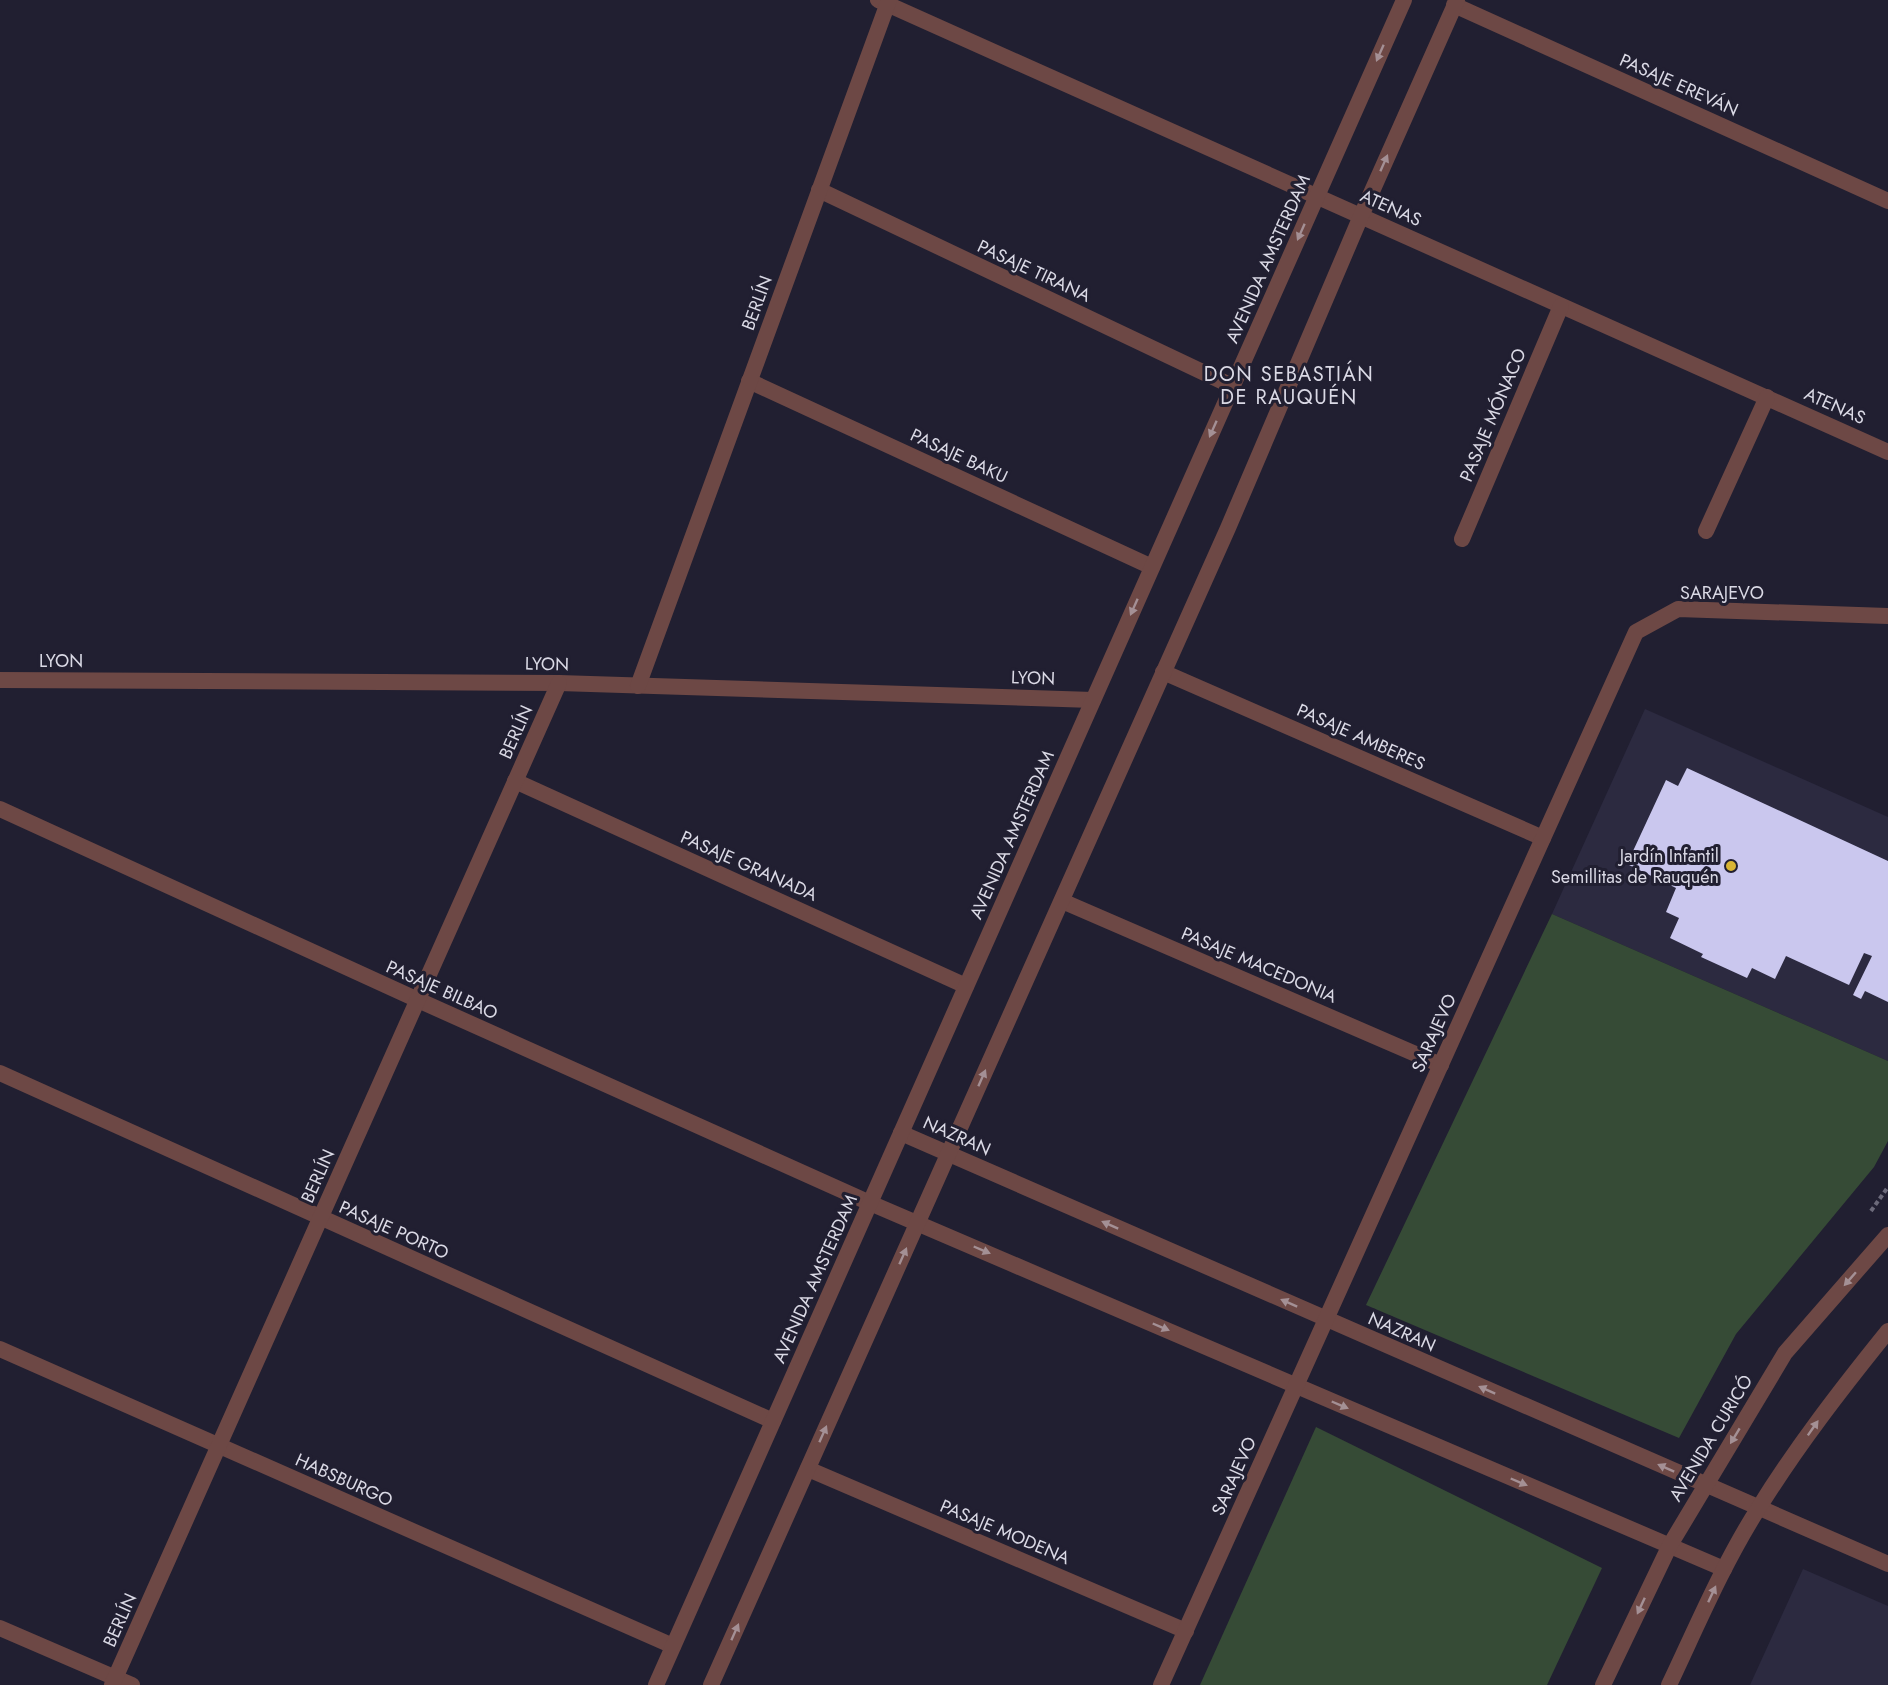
<svg xmlns="http://www.w3.org/2000/svg" width="1888" height="1685" font-family="Jost,sans-serif">
	<style>
		.built { fill: #2c2a40 }
		.green { fill: #364b36 }
		.building { fill: #cac7ee }
		.lines { fill: none; stroke-linecap: round; stroke-linejoin: round }
		.path { stroke: #6c6a7a; stroke-width: 4; stroke-dasharray: 4.5 3; stroke-linecap: butt }
		.minor { stroke: #6d4845; stroke-width: 16 }
		.tertiary { stroke: #6d4845; stroke-width: 16 }
		.oneway { fill: #a49095 }
		.poi-dot { fill: #d8b434; stroke: #211f31; stroke-width: 2 }
		.labels { text-anchor: middle; stroke-width: 6; stroke-linejoin: round; paint-order: stroke }
		.street-label { font-size: 18px; fill: #dad9e5; stroke: #211f31 }
		.poi-label { font-size: 18px; fill: #dad9e5; stroke: #211f31; text-anchor: end }
		.neighbourhood-label { font-size: 20px; letter-spacing: 1.5px; fill: #dad9e5; stroke: #211f31 }
	</style>
	<rect width="100%" height="100%" fill="#211f31"/>
	<g class="built">
		<polygon points="1645,709 1888,817 1888,1061 1552,914"/>
		<polygon points="1803,1569 1888,1606 1888,1685 1750,1685"/>
	</g>
	<g class="green">
		<polygon points="1552,914 1888,1061 1888,1141 1874,1167 1736,1334 1679,1438 1366,1305"/>
		<polygon points="1316,1427 1602,1568 1547,1685 1200,1685"/>
	</g>
	<polygon class="building" points="1687,768 1888,861 1888,1002 1865,991 1861,999 1853,995 1872,956 1864,953 1849,985 1786,956 1775,979 1752,968 1747,978 1701,957 1703,954 1670,938 1679,918 1666,912 1676,888 1627,864 1666,780 1678,786"/>
	<g class="lines">
		<polyline class="path" points="1871,1211 1888,1187"/>
		<g class="minor">
			<polyline points="878,0 1888,452"/>
			<polyline points="1454,5 1888,201"/>
			<polyline points="819,190 1232,386"/>
			<polyline points="749,381 1152,567"/>
			<polyline points="1706,531 1767,397"/>
			<polyline points="1462,539 1561,306"/>
			<polyline points="1163,672 1543,838"/>
			<polyline points="0,680 559,683 1093,700"/>
			<polyline points="638,686 889,0"/>
			<polyline points="515,781 966,986"/>
			<polyline points="0,809 418,1000 870,1203 1724,1569"/>
			<polyline points="1062,901 1441,1065"/>
			<polyline points="0,1073 773,1421"/>
			<polyline points="901,1133 1888,1564"/>
			<polyline points="0,1349 673,1646"/>
			<polyline points="808,1469 1186,1631"/>
			<polyline points="0,1628 132,1685"/>
			<polyline points="112,1685 559,683"/>
			<polyline points="1161,1685 1636,632 1678,609 1888,616"/>
			<polyline points="1603,1685 1670,1545 1785,1353 1888,1235"/>
			<path d="M 1669,1685 C 1697,1626 1723,1564 1758,1509 C 1797,1446 1842,1388 1888,1331"/>
		</g>
		<g class="tertiary">
			<polyline points="656,1685 1404,0"/>
			<polyline points="711,1685 1228,528 1361,216 1457,0"/>
		</g>
	</g>
	<defs><path id="oneway-solid" d="M-6-.8H1V-3.2L6.5 0L1 3.2V.8H-6Z" transform="scale(1.5)"/></defs>
	<g class="oneway">
		<use href="#oneway-solid" transform="translate(1380 53) rotate(114)"/>
		<use href="#oneway-solid" transform="translate(1384 163) rotate(-66)"/>
		<use href="#oneway-solid" transform="translate(1301 232) rotate(114)"/>
		<use href="#oneway-solid" transform="translate(1213 429) rotate(114)"/>
		<use href="#oneway-solid" transform="translate(1134 607) rotate(114)"/>
		<use href="#oneway-solid" transform="translate(982 1078) rotate(-66)"/>
		<use href="#oneway-solid" transform="translate(1110 1225) rotate(-156)"/>
		<use href="#oneway-solid" transform="translate(982 1250) rotate(23)"/>
		<use href="#oneway-solid" transform="translate(903 1256) rotate(-66)"/>
		<use href="#oneway-solid" transform="translate(1850 1279) rotate(131)"/>
		<use href="#oneway-solid" transform="translate(1289 1303) rotate(-156)"/>
		<use href="#oneway-solid" transform="translate(1161 1327) rotate(23)"/>
		<use href="#oneway-solid" transform="translate(1487 1390) rotate(-156)"/>
		<use href="#oneway-solid" transform="translate(1340 1405) rotate(23)"/>
		<use href="#oneway-solid" transform="translate(1813 1428) rotate(-55)"/>
		<use href="#oneway-solid" transform="translate(823 1434) rotate(-66)"/>
		<use href="#oneway-solid" transform="translate(1735 1436) rotate(121)"/>
		<use href="#oneway-solid" transform="translate(1666 1468) rotate(-156)"/>
		<use href="#oneway-solid" transform="translate(1519 1482) rotate(23)"/>
		<use href="#oneway-solid" transform="translate(1712 1594) rotate(-65)"/>
		<use href="#oneway-solid" transform="translate(1641 1606) rotate(115)"/>
		<use href="#oneway-solid" transform="translate(735 1632) rotate(-66)"/>
	</g>
	<circle class="poi-dot" cx="1731" cy="866" r="6"/>
	<g class="labels">
		<g class="street-label">
			<text transform="translate(1679 85) rotate(24)" y="6">PASAJE EREVÁN</text>
			<text transform="translate(1391 208) rotate(24)" y="6">ATENAS</text>
			<text transform="translate(1268 259) rotate(-66)" y="6">AVENIDA AMSTERDAM</text>
			<text transform="translate(1034 271) rotate(25)" y="6">PASAJE TIRANA</text>
			<text transform="translate(757 303) rotate(-70)" y="6">BERLÍN</text>
			<text transform="translate(1835 406) rotate(24)" y="6">ATENAS</text>
			<text transform="translate(1493 415) rotate(-67)" y="6">PASAJE MÓNACO</text>
			<text transform="translate(959 456) rotate(25)" y="6">PASAJE BAKU</text>
			<text x="1722" y="599">SARAJEVO</text>
			<text x="61" y="667">LYON</text>
			<text transform="translate(547 664) rotate(1)" y="6">LYON</text>
			<text transform="translate(1033 678) rotate(2)" y="6">LYON</text>
			<text transform="translate(516 732) rotate(-66)" y="6">BERLÍN</text>
			<text transform="translate(1361 737) rotate(24)" y="6">PASAJE AMBERES</text>
			<text transform="translate(1012 835) rotate(-66)" y="6">AVENIDA AMSTERDAM</text>
			<text transform="translate(749 866) rotate(24)" y="6">PASAJE GRANADA</text>
			<text transform="translate(1259 965) rotate(23)" y="6">PASAJE MACEDONIA</text>
			<text transform="translate(442 990) rotate(24)" y="6">PASAJE BILBAO</text>
			<text transform="translate(1434 1033) rotate(-66)" y="6">SARAJEVO</text>
			<text transform="translate(957 1136) rotate(24)" y="6">NAZRAN</text>
			<text transform="translate(318 1176) rotate(-66)" y="6">BERLÍN</text>
			<text transform="translate(394 1230) rotate(24)" y="6">PASAJE PORTO</text>
			<text transform="translate(815 1279) rotate(-66)" y="6">AVENIDA AMSTERDAM</text>
			<text transform="translate(1402 1332) rotate(24)" y="6">NAZRAN</text>
			<text transform="translate(1711 1438) rotate(-59)" y="6">AVENIDA CURICÓ</text>
			<text transform="translate(1234 1476) rotate(-66)" y="6">SARAJEVO</text>
			<text transform="translate(344 1480) rotate(24)" y="6">HABSBURGO</text>
			<text transform="translate(1005 1532) rotate(23)" y="6">PASAJE MODENA</text>
			<text transform="translate(120 1620) rotate(-66)" y="6">BERLÍN</text>
		</g>
		<g class="poi-label">
			<text x="1719" y="862">Jardín Infantil<tspan x="1719" dy="21">Semillitas de Rauquén</tspan></text>
		</g>
		<g class="neighbourhood-label">
			<text x="1289" y="381">DON SEBASTIÁN<tspan x="1289" dy="23">DE RAUQUÉN</tspan></text>
		</g>
	</g>
</svg>
